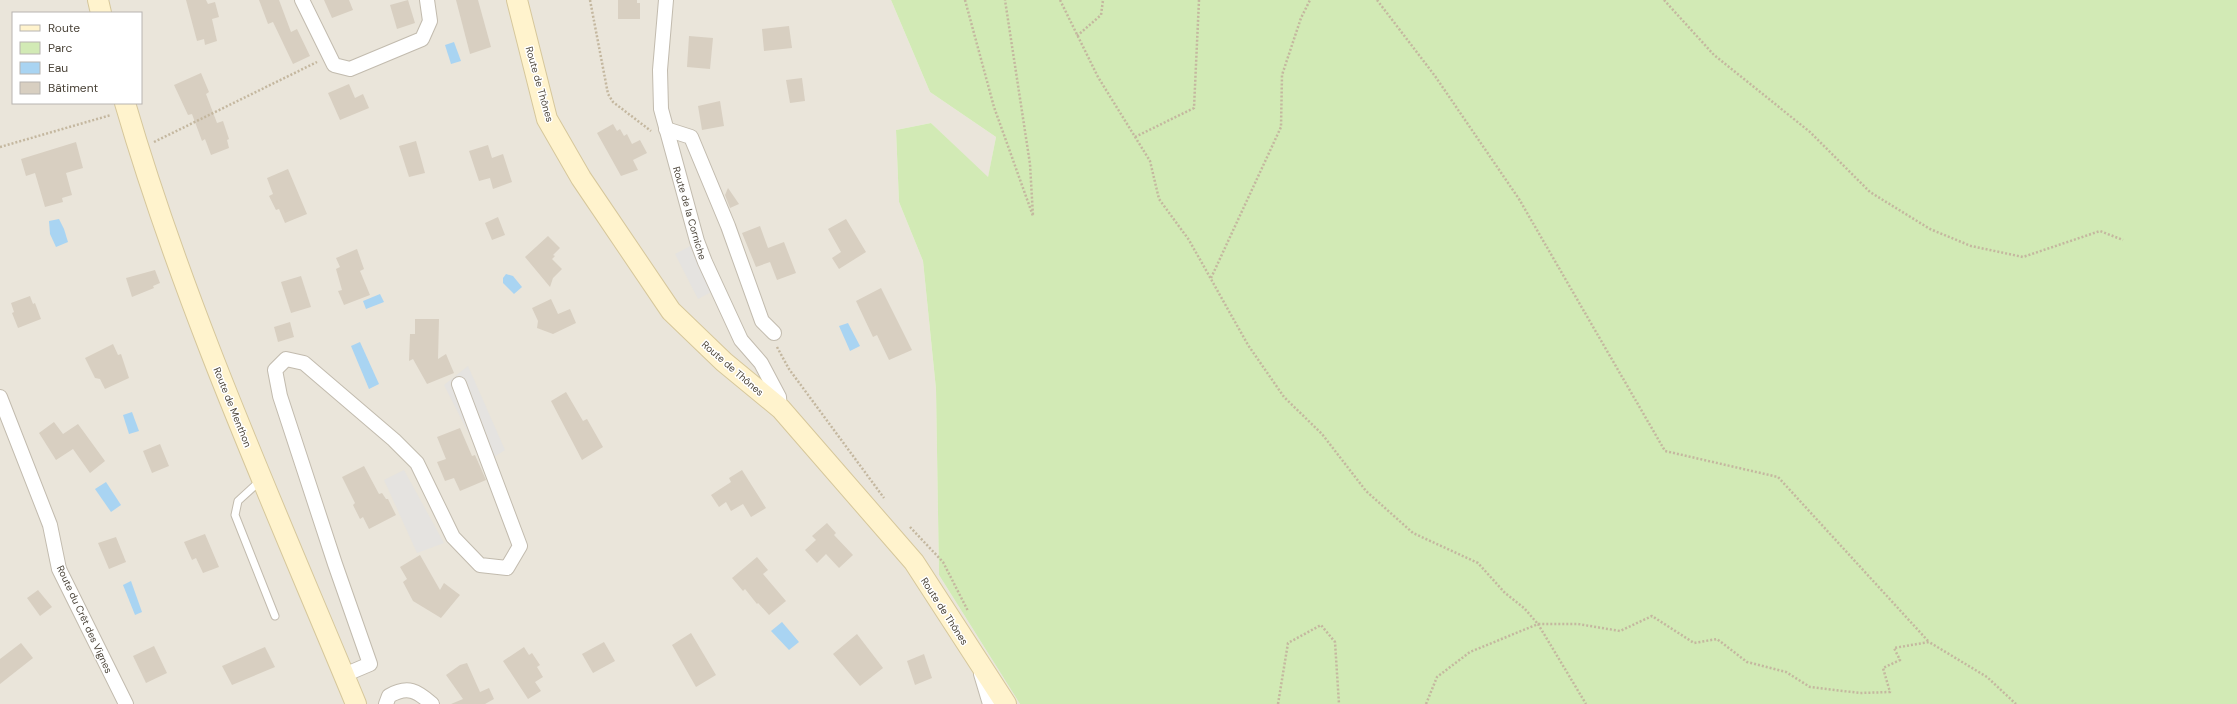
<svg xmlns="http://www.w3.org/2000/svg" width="2237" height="704" font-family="'DM Sans',sans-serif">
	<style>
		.residential { fill: #eae5da; fill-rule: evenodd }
		.green { fill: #d2eab5 }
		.parking { fill: #e5e3e0 }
		.water { fill: #a9d4f2 }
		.building { fill: #d8cfc1 }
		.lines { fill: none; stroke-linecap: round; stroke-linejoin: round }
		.lane-casing { stroke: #c2bbae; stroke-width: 9 }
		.street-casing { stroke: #c2bbae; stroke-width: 16 }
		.secondary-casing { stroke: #d6c79b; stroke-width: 22 }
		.path { stroke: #c4b79f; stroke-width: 2.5; stroke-dasharray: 2 2; stroke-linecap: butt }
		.lane { stroke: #fff; stroke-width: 7 }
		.street { stroke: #fff; stroke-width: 14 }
		.secondary { stroke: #fff3cd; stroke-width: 20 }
		.labels { text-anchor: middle; stroke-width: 3; stroke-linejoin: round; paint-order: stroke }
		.street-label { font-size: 10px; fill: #4b4439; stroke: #fff }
	</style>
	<rect width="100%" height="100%" fill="#f6f3ec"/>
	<path class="residential" d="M 0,0 L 891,0 L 930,92 L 996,137 L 988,178 L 931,123 L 896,130 L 899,202 L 923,261 L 936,389 L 939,575 L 1020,704 L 0,704 ZM 13,13 L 141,13 L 141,103 L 13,103 Z"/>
	<polygon class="green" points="891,0 2237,0 2237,704 1020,704 939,575 936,389 923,261 899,202 896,130 931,123 988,177 996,137 930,92"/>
	<g class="parking">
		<polygon points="692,245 713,291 698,299 675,254"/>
		<polygon points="468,366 505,450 494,457 476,448 444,385"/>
		<polygon points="404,470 444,543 417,553 384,480"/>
	</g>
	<g class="water">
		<polygon points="454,42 461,61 451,64 445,45"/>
		<polygon points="59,219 64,229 68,242 56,247 50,234 49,221"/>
		<polygon points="506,274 513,276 522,287 514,294 503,283 503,278"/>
		<polygon points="380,294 384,302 366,309 363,301"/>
		<polygon points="848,323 860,346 850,351 839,326"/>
		<polygon points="360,342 379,384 369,389 351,346"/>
		<polygon points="132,412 139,431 129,434 123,415"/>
		<polygon points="106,482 121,505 111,512 95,489"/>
		<polygon points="131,581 142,612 135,615 123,585"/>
		<polygon points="782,622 799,642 789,650 771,631"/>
	</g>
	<g class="building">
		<polygon points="186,0 206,0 208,4 215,2 219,17 212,19 217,41 205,45 204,39 197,41"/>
		<polygon points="259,0 279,0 291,32 297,29 310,56 293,64 273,22 268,24"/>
		<polygon points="324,0 349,0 353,10 332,18"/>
		<polygon points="408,0 415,23 397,29 390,5"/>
		<polygon points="456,0 478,0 491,47 470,54"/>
		<polygon points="618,0 637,0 637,3 640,3 640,19 618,19"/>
		<polygon points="789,26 792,48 764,51 762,29"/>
		<polygon points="689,36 713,38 710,69 687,67"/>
		<polygon points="201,73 209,92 206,94 217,123 223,121 229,139 227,140 229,148 211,155 205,139 202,141 192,114 188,115 174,85"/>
		<polygon points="802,78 805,101 790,103 786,80"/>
		<polygon points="349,84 355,98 363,94 369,108 340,120 328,93"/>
		<polygon points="720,101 724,126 702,130 698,106"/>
		<polygon points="613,124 617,131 620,129 624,136 627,134 632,144 640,140 647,153 633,160 638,170 621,176 597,133"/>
		<polygon points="416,141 425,173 409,177 399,146"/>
		<polygon points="76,142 83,168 66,173 72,195 62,198 63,202 45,207 35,173 26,176 21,159"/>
		<polygon points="488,145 492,158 503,154 512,182 493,189 490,178 479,181 469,151"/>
		<polygon points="288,169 307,214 285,223 279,209 276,210 269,196 273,194 267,178"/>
		<polygon points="728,188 739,204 730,208 725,195"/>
		<polygon points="498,217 505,235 492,240 485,223"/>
		<polygon points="846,219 866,252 839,269 832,258 841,252 828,229"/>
		<polygon points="760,226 768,248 784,242 796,273 777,280 770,262 756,267 742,233"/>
		<polygon points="548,236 560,248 553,255 555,256 552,259 562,269 553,278 550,287 525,257"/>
		<polygon points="357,249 364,269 360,271 370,295 344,305 338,291 342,290 336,269 340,267 336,258"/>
		<polygon points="155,270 160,283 153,286 154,288 132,297 126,278"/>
		<polygon points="301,276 311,307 291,313 281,282"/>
		<polygon points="881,288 912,350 889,360 877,335 873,337 856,301"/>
		<polygon points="30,296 33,304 35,303 41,319 18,328 12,313 14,312 11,303"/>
		<polygon points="551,299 558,314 570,309 576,323 553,334 537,328 538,321 532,308"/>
		<polygon points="415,319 439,319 438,359 446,354 454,373 427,384 413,359 409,361 410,334 415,334"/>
		<polygon points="290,322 294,337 278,342 274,327"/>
		<polygon points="113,344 118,355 121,354 129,378 105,389 100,379 95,378 85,358"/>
		<polygon points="566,392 583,421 587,419 603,447 582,460 551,401"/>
		<polygon points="54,422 63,434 78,424 105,461 90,473 73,449 56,460 39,433"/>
		<polygon points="460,428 472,456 475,455 486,480 460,491 454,478 445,481 437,462 446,459 437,437"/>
		<polygon points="160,444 169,466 152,473 143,451"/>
		<polygon points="364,466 379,494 382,493 386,499 388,499 396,515 369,529 363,517 360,519 353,505 355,503 342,477"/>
		<polygon points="742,470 766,508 751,517 743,504 731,511 726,502 719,507 711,495 731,482 729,478"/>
		<polygon points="827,523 836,533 834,535 853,555 839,568 826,554 817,563 805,550 816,540 812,536"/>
		<polygon points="205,534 219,567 203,573 196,558 192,560 184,542"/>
		<polygon points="116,537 126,562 109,569 98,543"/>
		<polygon points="420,555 440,590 444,583 460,595 441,618 413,601 403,582 407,579 400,567"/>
		<polygon points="757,557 768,570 763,574 786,601 769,615 758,603 757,604 745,589 743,591 732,578"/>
		<polygon points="38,590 52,607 40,616 27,598"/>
		<polygon points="691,633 716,675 696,687 672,645"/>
		<polygon points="857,634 883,668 860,686 833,654"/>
		<polygon points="604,642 615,661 593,673 582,654"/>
		<polygon points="21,643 33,658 0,684 0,659"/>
		<polygon points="154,646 167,673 146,683 133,656"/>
		<polygon points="265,647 275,667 232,685 222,666"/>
		<polygon points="524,647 529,655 532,653 540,665 537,667 543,677 535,682 541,691 528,699 503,661"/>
		<polygon points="924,654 932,678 915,685 907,661"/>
		<polygon points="467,663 480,692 489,688 494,699 485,704 451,704 463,699 446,675 460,665"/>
	</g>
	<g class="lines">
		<g class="lane-casing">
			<polyline id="lane" points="261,480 238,501 235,515 275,616"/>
		</g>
		<g class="street-casing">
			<g id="street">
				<polyline points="302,0 334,65 350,69 422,39 430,21 427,0"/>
				<polyline points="666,0 660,70 661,109 697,241 705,262 741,340 761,363 779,397 780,409"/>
				<polyline points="666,129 691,137 728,226 762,321 774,333"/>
				<polyline points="0,397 50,525 59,569 126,704"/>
				<polyline points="981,674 990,704"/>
				<polyline points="344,675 370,664 335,564 280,396 275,370 286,359 304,363 394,440 417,463 453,537 480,565 507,568 520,546 459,384"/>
				<path d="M 386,704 L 389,696 C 408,685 417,691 432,704"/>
			</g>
		</g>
		<g class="secondary-casing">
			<g id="secondary">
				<polyline points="98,0 101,13"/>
				<polyline points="517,0 547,119 581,178 671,311 724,362 781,409 914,562 1006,704"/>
				<path d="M 125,103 C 185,309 274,506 356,704"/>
			</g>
		</g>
		<g class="path">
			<polyline points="590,0 608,94 613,102 651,131"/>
			<polyline points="965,0 994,107 1033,216 1030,164 1005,0"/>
			<polyline points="1060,0 1098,77 1150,161 1159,199 1189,240 1248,345 1284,397 1322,434 1366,491 1413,533 1478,563 1505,593 1524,608 1538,624 1578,624 1620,631 1652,616 1694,643 1717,639 1747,662 1786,672 1810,687 1860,693 1890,692 1883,668 1900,660 1894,648 1929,642 1987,677 2016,704"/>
			<polyline points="1377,0 1435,76 1519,199 1665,451 1778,477 1929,642"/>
			<polyline points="1664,0 1714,55 1810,132 1870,192 1930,229 1971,246 2023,257 2100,231 2123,240"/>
			<polyline points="1077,36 1101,15 1103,0"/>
			<polyline points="1135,137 1194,108 1199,0"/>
			<polyline points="154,142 317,62"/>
			<polyline points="0,147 111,115"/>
			<polyline points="1211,278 1281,127 1282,75 1301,18 1310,0"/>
			<polyline points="777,347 789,369 884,498"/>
			<polyline points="910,527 943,562 968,611"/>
			<polyline points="1278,704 1288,643 1321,625 1335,642 1339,704"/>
			<polyline points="1426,704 1437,677 1470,652 1538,624 1586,704"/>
		</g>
		<use href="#lane" class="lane"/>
		<use href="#street" class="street"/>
		<use href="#secondary" class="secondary"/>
	</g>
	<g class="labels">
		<g class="street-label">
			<text transform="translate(540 84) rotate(74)" y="4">Route de Thônes</text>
			<text transform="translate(690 213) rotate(74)" y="4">Route de la Corniche</text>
			<text transform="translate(733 368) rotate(41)" y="4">Route de Thônes</text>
			<text transform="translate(233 407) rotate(68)" y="4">Route de Menthon</text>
			<text transform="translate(945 611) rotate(57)" y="4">Route de Thônes</text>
			<text transform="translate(85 619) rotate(65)" y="4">Route du Crêt des Vignes</text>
		</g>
	</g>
	<rect x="12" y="12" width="130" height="92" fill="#ffffff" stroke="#b7b4b0"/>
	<rect x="20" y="25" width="20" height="6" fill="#fff3cd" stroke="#b7b4b0"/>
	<text x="48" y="32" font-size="12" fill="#4b4439">Route</text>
	<rect x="20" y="42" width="20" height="12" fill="#d2eab5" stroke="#b7b4b0"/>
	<text x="48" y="52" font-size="12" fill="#4b4439">Parc</text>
	<rect x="20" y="62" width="20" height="12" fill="#a9d4f2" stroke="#b7b4b0"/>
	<text x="48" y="72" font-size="12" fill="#4b4439">Eau</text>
	<rect x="20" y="82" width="20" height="12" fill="#d8cfc1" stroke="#b7b4b0"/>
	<text x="48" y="92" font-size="12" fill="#4b4439">Bâtiment</text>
</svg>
